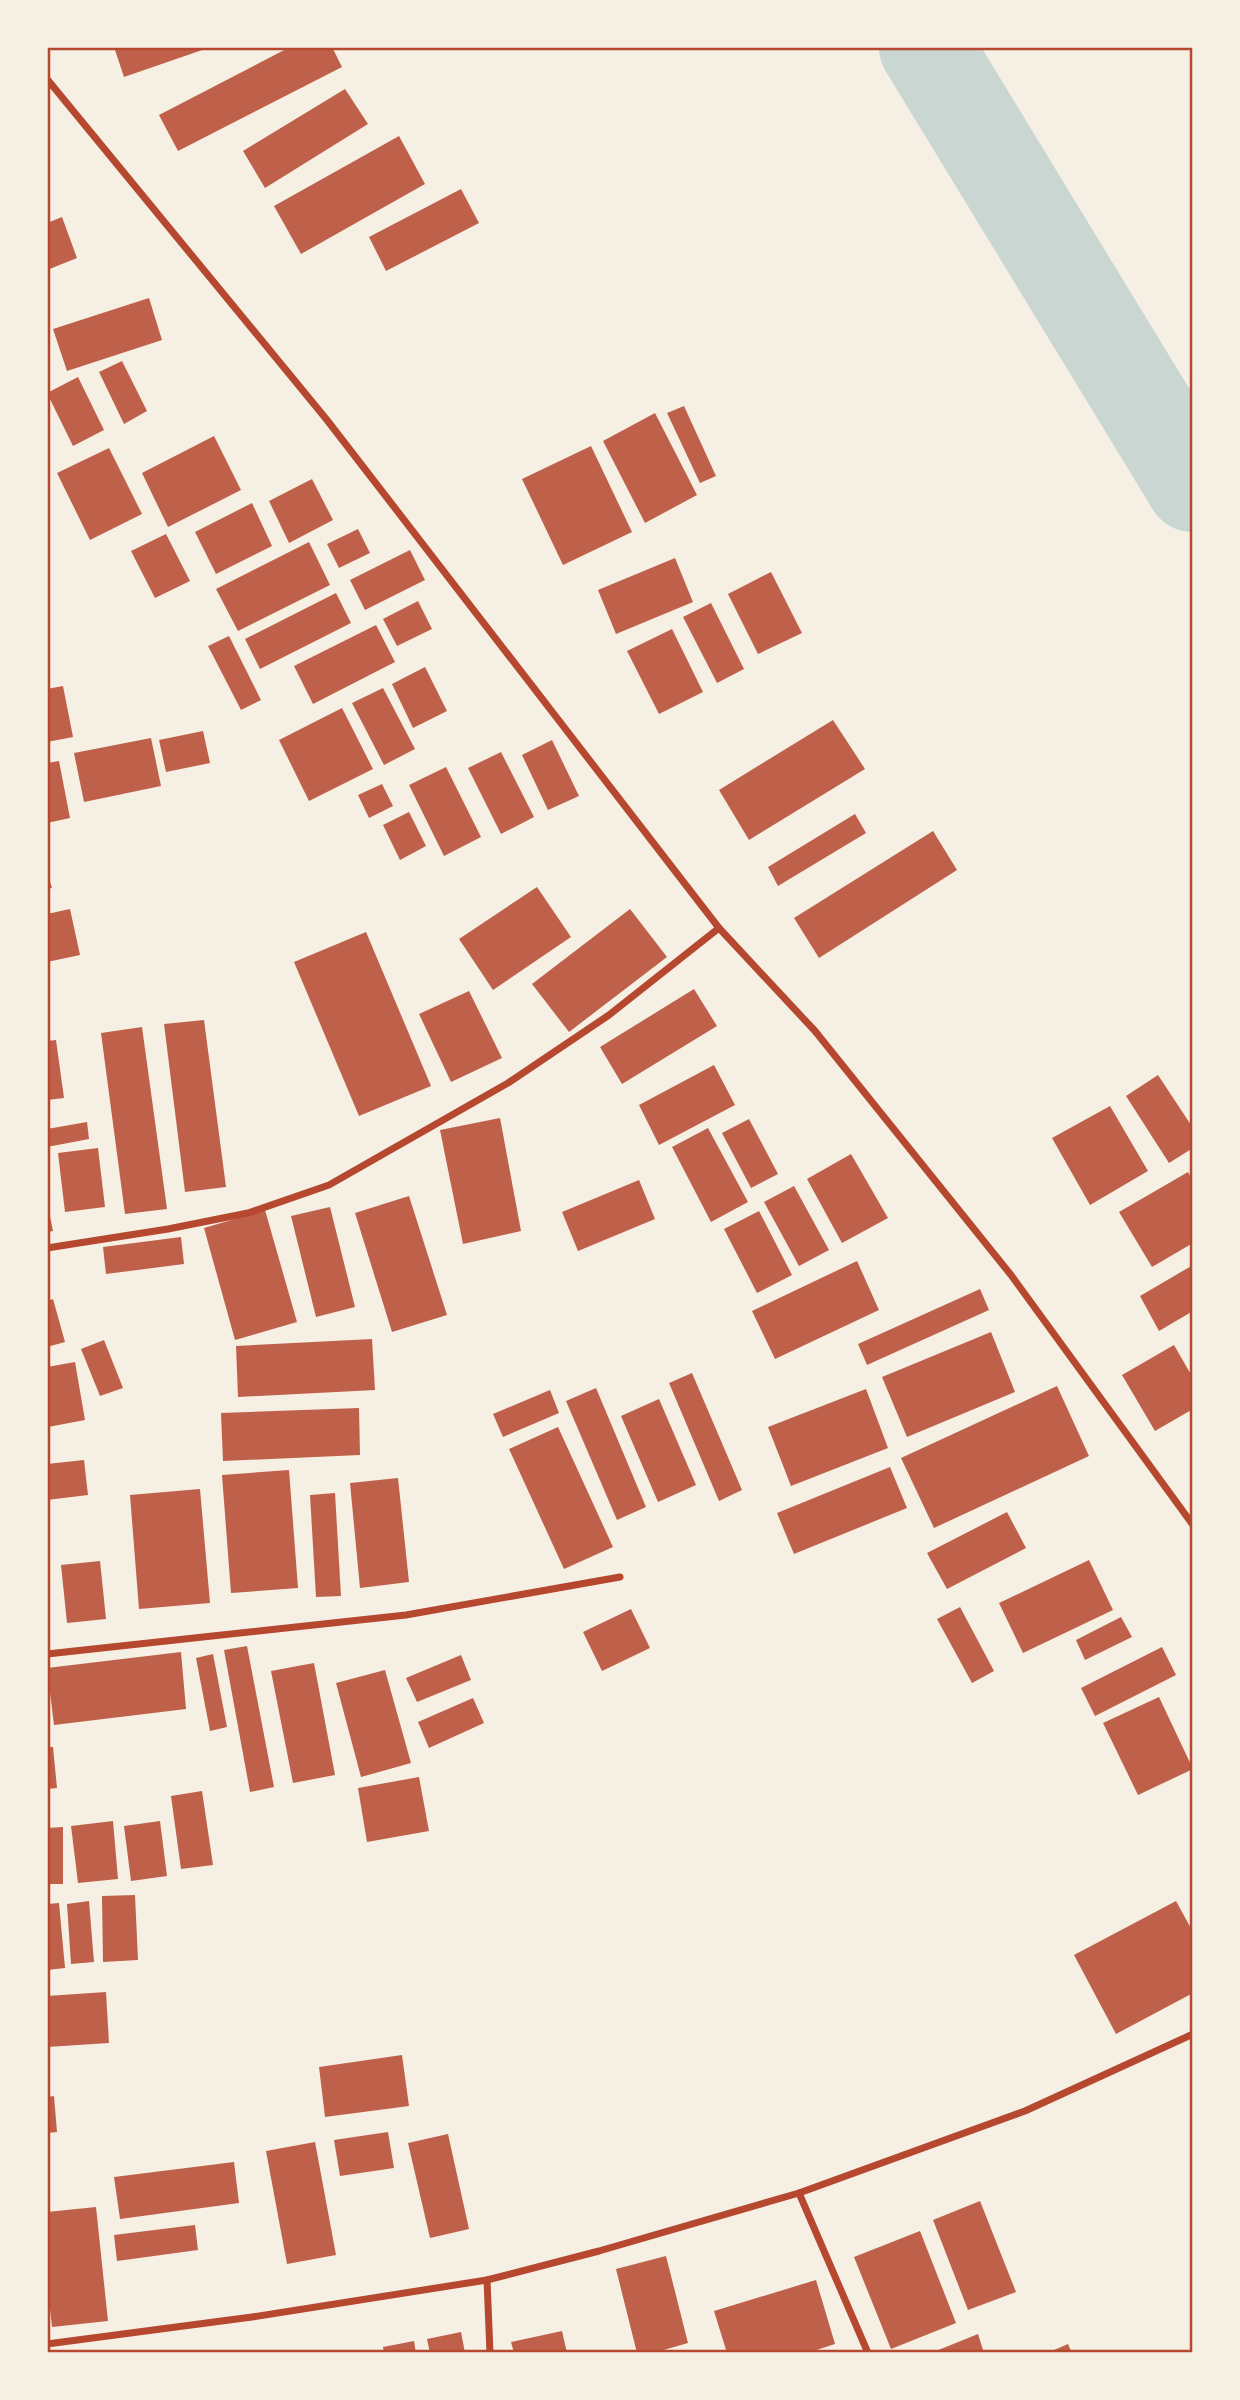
<svg xmlns="http://www.w3.org/2000/svg" width="1240" height="2400" font-family="Roboto,sans-serif">
	<style>
		.lines { fill: none; stroke-linecap: round; stroke-linejoin: round }
		.river { stroke: #c9d6d2; stroke-width: 94 }
		.building { fill: #bf614a }
		.minor { stroke: #b5482f; stroke-width: 7 }
		.neatline { fill: none; stroke: #b5482f; stroke-width: 2.5 }
	</style>
	<rect width="100%" height="100%" fill="#f6efe4"/>
	<g class="lines">
		<polyline class="river" points="926,47 1193,485"/>
	</g>
	<g class="building">
		<polygon points="114,47 208,47 208,48 124,77"/>
		<polygon points="290,47 332,47 342,67 178,151 159,115"/>
		<polygon points="345,89 368,124 265,188 243,151"/>
		<polygon points="399,136 425,184 301,254 274,206"/>
		<polygon points="461,189 479,223 386,271 369,237"/>
		<polygon points="62,217 77,258 47,270 47,223"/>
		<polygon points="149,298 162,340 67,371 53,329"/>
		<polygon points="122,361 147,411 124,424 99,372"/>
		<polygon points="78,377 104,430 73,446 47,393"/>
		<polygon points="684,406 716,476 700,483 667,413"/>
		<polygon points="655,413 697,495 645,523 603,441"/>
		<polygon points="214,436 241,490 168,527 142,473"/>
		<polygon points="591,446 632,532 563,565 522,479"/>
		<polygon points="109,448 142,514 90,540 57,473"/>
		<polygon points="312,479 333,520 289,543 269,501"/>
		<polygon points="252,503 272,546 216,574 195,532"/>
		<polygon points="358,529 370,553 339,568 327,544"/>
		<polygon points="166,534 190,581 155,598 131,551"/>
		<polygon points="309,542 330,585 238,631 216,589"/>
		<polygon points="410,550 425,580 365,610 350,580"/>
		<polygon points="675,558 693,602 616,634 598,590"/>
		<polygon points="771,572 802,633 758,654 728,594"/>
		<polygon points="336,593 351,623 260,669 245,639"/>
		<polygon points="418,601 432,629 397,646 383,619"/>
		<polygon points="711,603 744,669 717,683 683,617"/>
		<polygon points="376,625 395,662 313,704 294,666"/>
		<polygon points="672,629 703,692 659,714 627,651"/>
		<polygon points="229,636 261,700 241,710 208,646"/>
		<polygon points="425,667 447,711 413,728 392,684"/>
		<polygon points="63,686 73,737 47,742 47,689"/>
		<polygon points="383,688 415,749 384,765 352,703"/>
		<polygon points="342,708 373,769 309,801 279,740"/>
		<polygon points="833,720 865,769 749,840 719,790"/>
		<polygon points="203,731 210,763 166,772 159,740"/>
		<polygon points="151,738 161,786 84,802 74,753"/>
		<polygon points="552,740 579,796 548,810 522,755"/>
		<polygon points="501,752 534,817 501,834 468,768"/>
		<polygon points="59,761 70,818 47,823 47,763"/>
		<polygon points="446,767 481,837 444,856 409,785"/>
		<polygon points="382,784 393,806 369,818 358,795"/>
		<polygon points="409,812 426,846 400,860 383,825"/>
		<polygon points="855,814 866,833 778,886 768,867"/>
		<polygon points="933,831 957,870 819,958 794,918"/>
		<polygon points="47,872 52,888 47,889"/>
		<polygon points="537,887 571,937 493,990 459,939"/>
		<polygon points="70,909 80,955 47,962 47,914"/>
		<polygon points="630,909 667,957 569,1032 532,984"/>
		<polygon points="366,932 431,1086 359,1116 294,962"/>
		<polygon points="694,989 717,1026 622,1084 600,1047"/>
		<polygon points="469,991 502,1058 451,1082 419,1014"/>
		<polygon points="204,1020 226,1187 185,1192 164,1024"/>
		<polygon points="142,1027 167,1209 125,1214 101,1033"/>
		<polygon points="56,1040 64,1098 47,1100 47,1041"/>
		<polygon points="714,1065 735,1105 659,1145 639,1105"/>
		<polygon points="1158,1075 1193,1128 1193,1148 1169,1163 1126,1096"/>
		<polygon points="1110,1106 1148,1171 1090,1205 1052,1138"/>
		<polygon points="500,1118 521,1231 463,1244 440,1130"/>
		<polygon points="749,1119 778,1174 751,1188 722,1133"/>
		<polygon points="87,1122 89,1139 47,1147 47,1129"/>
		<polygon points="708,1128 748,1202 711,1222 672,1147"/>
		<polygon points="98,1148 105,1207 65,1212 58,1153"/>
		<polygon points="851,1154 888,1218 842,1243 807,1179"/>
		<polygon points="1188,1172 1193,1181 1193,1243 1152,1267 1119,1212"/>
		<polygon points="639,1180 655,1219 578,1251 562,1212"/>
		<polygon points="794,1186 829,1250 799,1266 764,1202"/>
		<polygon points="409,1196 447,1315 392,1332 355,1213"/>
		<polygon points="47,1202 53,1231 47,1232"/>
		<polygon points="330,1207 355,1307 316,1317 291,1216"/>
		<polygon points="265,1210 297,1322 235,1340 204,1228"/>
		<polygon points="759,1211 792,1275 757,1293 724,1229"/>
		<polygon points="181,1237 184,1264 106,1274 103,1247"/>
		<polygon points="857,1261 879,1310 775,1359 752,1311"/>
		<polygon points="1193,1265 1193,1311 1159,1331 1140,1296"/>
		<polygon points="980,1289 989,1310 867,1365 858,1344"/>
		<polygon points="53,1299 65,1342 47,1347 47,1301"/>
		<polygon points="991,1332 1015,1392 907,1437 882,1377"/>
		<polygon points="372,1339 375,1390 238,1397 236,1346"/>
		<polygon points="104,1340 123,1388 100,1396 81,1349"/>
		<polygon points="1174,1345 1193,1378 1193,1409 1155,1431 1122,1375"/>
		<polygon points="75,1362 85,1420 48,1427 47,1367"/>
		<polygon points="692,1373 742,1490 719,1501 669,1383"/>
		<polygon points="1057,1386 1089,1456 934,1528 901,1458"/>
		<polygon points="596,1388 646,1507 617,1520 566,1401"/>
		<polygon points="866,1389 888,1448 791,1486 768,1427"/>
		<polygon points="550,1390 559,1413 503,1437 493,1414"/>
		<polygon points="659,1399 696,1485 658,1502 621,1416"/>
		<polygon points="359,1408 360,1455 223,1461 221,1413"/>
		<polygon points="558,1427 613,1547 564,1569 509,1449"/>
		<polygon points="84,1460 88,1495 47,1500 47,1464"/>
		<polygon points="890,1467 907,1508 794,1554 777,1513"/>
		<polygon points="289,1470 298,1588 231,1593 222,1475"/>
		<polygon points="398,1478 409,1582 360,1588 350,1483"/>
		<polygon points="200,1489 210,1603 139,1609 130,1495"/>
		<polygon points="335,1493 341,1596 316,1597 310,1495"/>
		<polygon points="1007,1512 1026,1548 947,1589 927,1553"/>
		<polygon points="1089,1560 1113,1610 1023,1653 999,1603"/>
		<polygon points="100,1561 106,1619 67,1623 61,1565"/>
		<polygon points="960,1607 994,1671 972,1683 937,1619"/>
		<polygon points="631,1609 650,1648 602,1671 583,1632"/>
		<polygon points="1121,1617 1132,1637 1085,1660 1076,1640"/>
		<polygon points="247,1646 274,1787 250,1792 224,1650"/>
		<polygon points="1162,1647 1176,1675 1095,1716 1081,1688"/>
		<polygon points="181,1652 186,1709 54,1725 47,1668"/>
		<polygon points="213,1654 227,1727 210,1731 196,1658"/>
		<polygon points="461,1655 471,1680 417,1702 406,1678"/>
		<polygon points="314,1663 335,1775 293,1783 271,1671"/>
		<polygon points="385,1670 411,1763 361,1777 336,1683"/>
		<polygon points="1159,1697 1193,1769 1138,1795 1103,1723"/>
		<polygon points="473,1698 484,1723 429,1748 418,1722"/>
		<polygon points="47,1747 53,1747 57,1788 47,1789"/>
		<polygon points="419,1777 429,1831 367,1842 358,1788"/>
		<polygon points="202,1791 213,1865 181,1869 171,1796"/>
		<polygon points="113,1821 118,1879 78,1883 71,1826"/>
		<polygon points="160,1821 167,1876 131,1881 124,1826"/>
		<polygon points="63,1827 63,1884 47,1884 47,1828"/>
		<polygon points="135,1895 138,1960 103,1962 102,1896"/>
		<polygon points="89,1901 94,1962 71,1964 67,1904"/>
		<polygon points="1176,1901 1193,1932 1193,1993 1116,2034 1074,1955"/>
		<polygon points="59,1903 65,1968 47,1970 47,1904"/>
		<polygon points="106,1992 109,2043 47,2047 47,1996"/>
		<polygon points="402,2055 409,2106 325,2117 319,2067"/>
		<polygon points="54,2096 57,2132 47,2133 47,2097"/>
		<polygon points="388,2132 394,2168 340,2176 334,2140"/>
		<polygon points="448,2134 469,2229 430,2238 408,2143"/>
		<polygon points="315,2142 336,2255 287,2264 266,2151"/>
		<polygon points="234,2162 239,2203 120,2219 114,2177"/>
		<polygon points="980,2201 1016,2292 968,2310 933,2220"/>
		<polygon points="96,2207 108,2321 52,2327 47,2281 47,2212"/>
		<polygon points="195,2225 198,2250 117,2261 114,2235"/>
		<polygon points="920,2231 956,2323 891,2349 854,2257"/>
		<polygon points="666,2256 688,2343 653,2353 637,2353 616,2269"/>
		<polygon points="816,2280 835,2344 807,2353 727,2353 714,2311"/>
		<polygon points="562,2331 567,2353 514,2353 511,2342"/>
		<polygon points="461,2332 465,2353 430,2353 427,2339"/>
		<polygon points="978,2334 984,2353 931,2353"/>
		<polygon points="414,2341 416,2353 384,2353 383,2347"/>
		<polygon points="1068,2344 1072,2353 1047,2353"/>
	</g>
	<g class="lines">
		<g class="minor">
			<polyline points="47,79 327,420 719,928 815,1031 1011,1275 1193,1525"/>
			<polyline points="47,1248 168,1229 248,1213 329,1185 508,1083 609,1015 719,928"/>
			<polyline points="47,1654 406,1615 620,1577"/>
			<polyline points="799,2193 868,2353"/>
			<polyline points="487,2280 490,2353"/>
			<polyline points="47,2344 252,2317 487,2280 599,2251 799,2193 1025,2111 1193,2034"/>
		</g>
	</g>
	<rect width="1240" height="2400" fill="none" stroke="#f6efe4" stroke-width="98"/>
	<rect x="49" y="49" width="1142" height="2302" class="neatline"/>
</svg>
